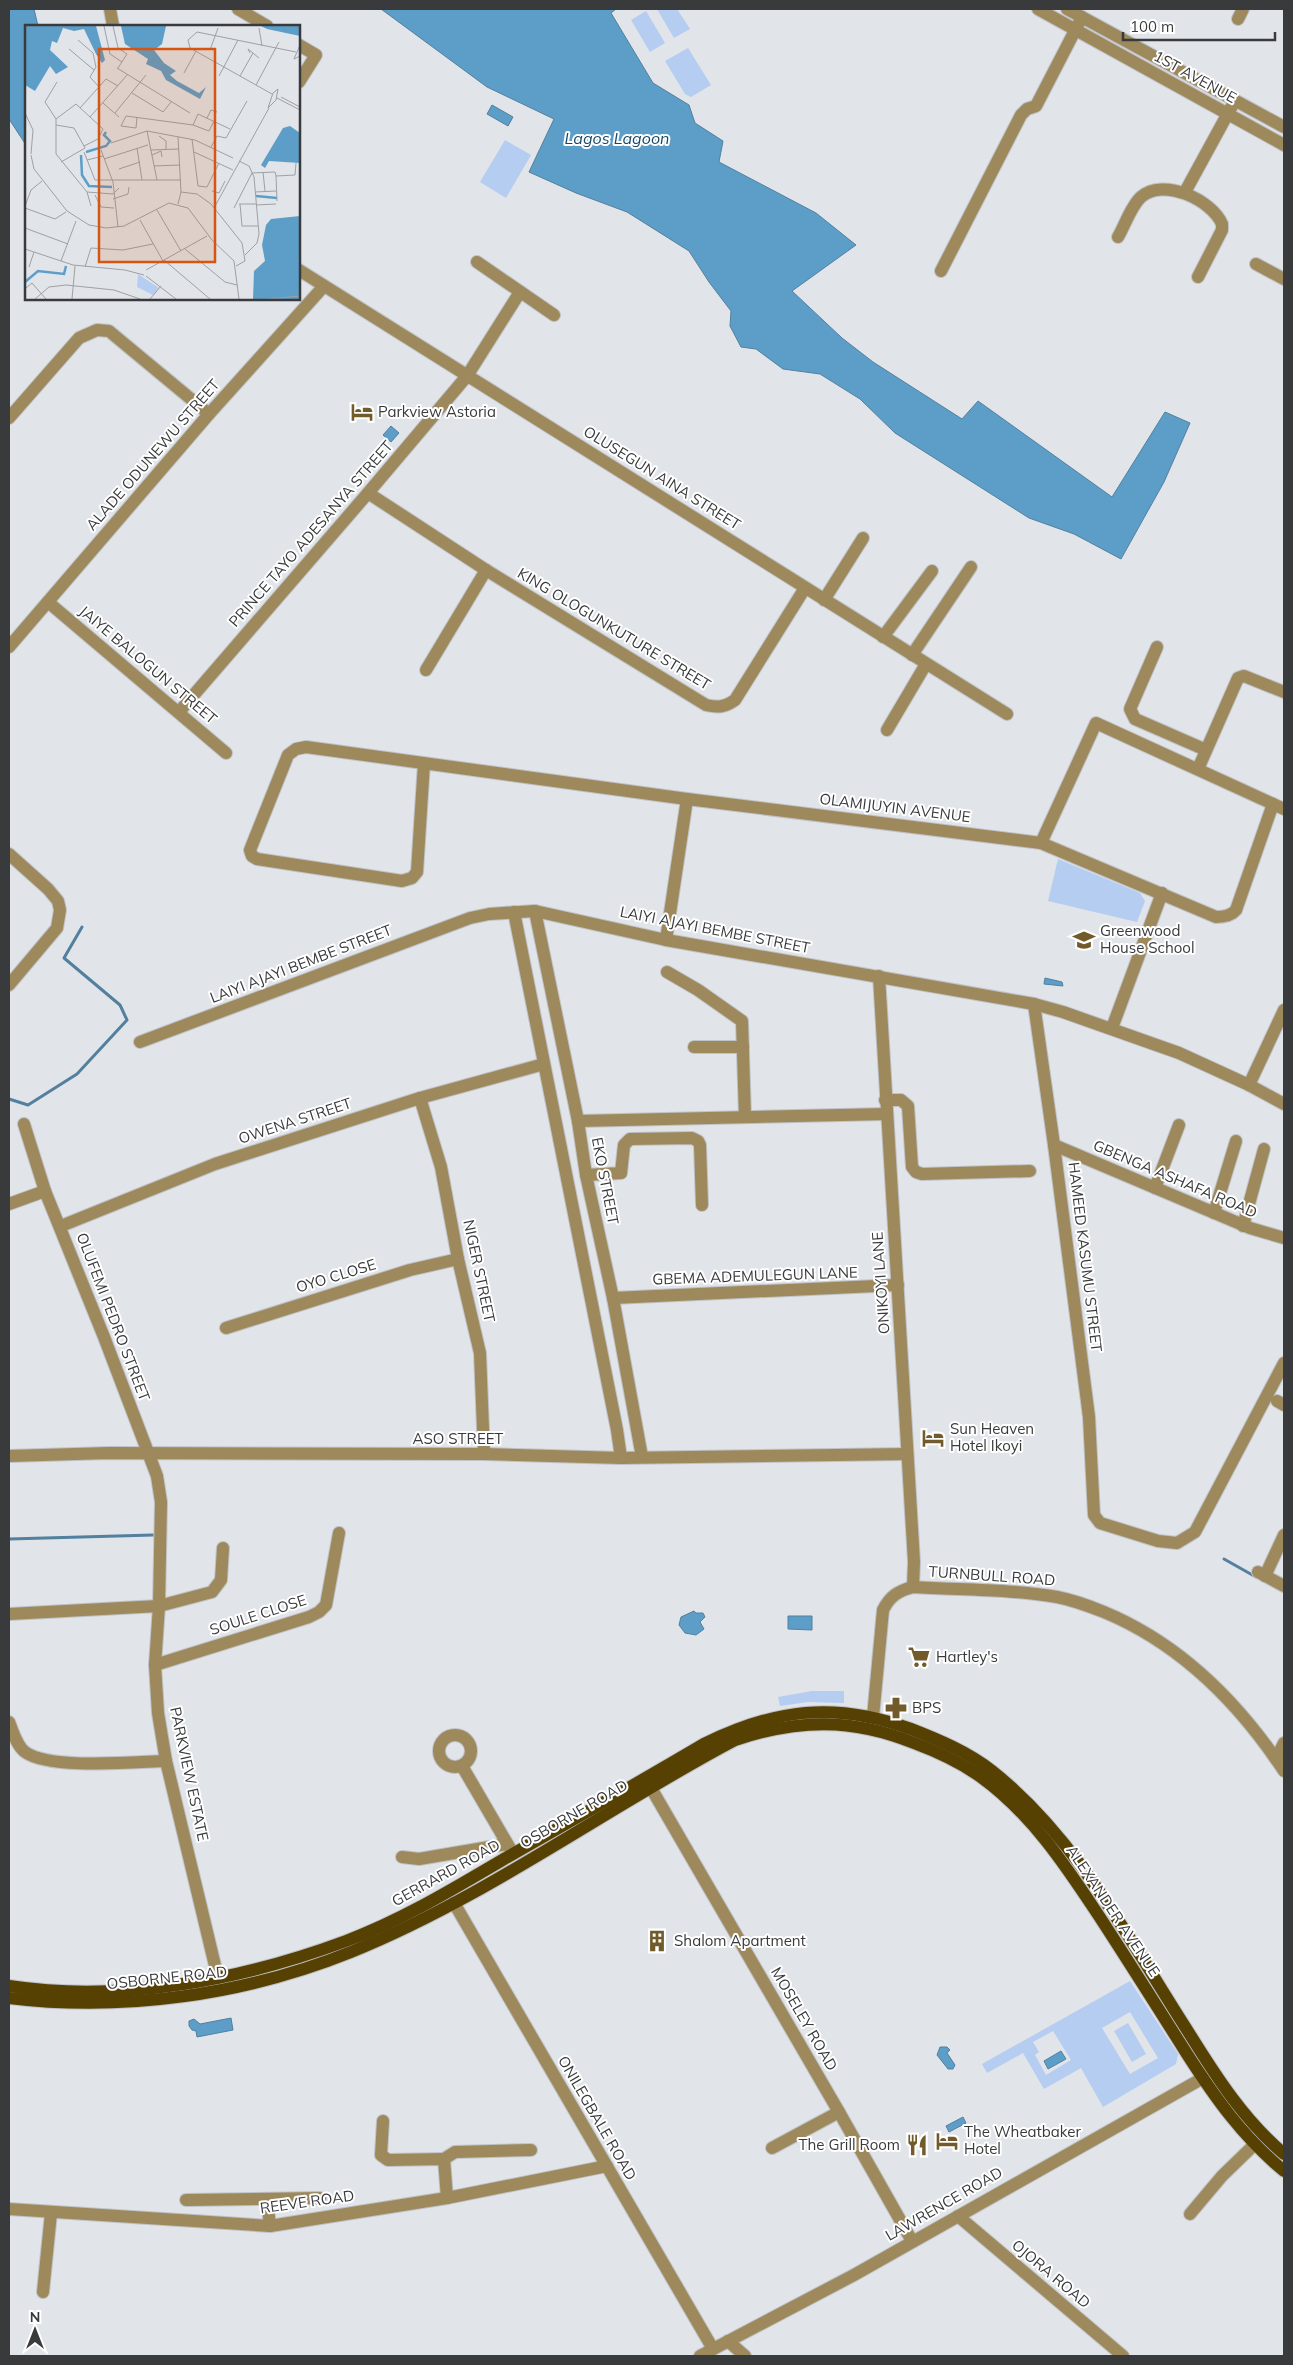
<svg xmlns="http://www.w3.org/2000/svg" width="1293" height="2365" font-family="Mulish,sans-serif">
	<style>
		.green { fill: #b5cdf0; fill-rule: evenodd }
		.water { fill: #5d9ec8; stroke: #52809e }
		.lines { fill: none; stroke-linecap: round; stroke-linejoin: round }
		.stream { stroke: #52809e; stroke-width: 3 }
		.minor-casing { stroke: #bfc2c6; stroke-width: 14 }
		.major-casing { stroke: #bfc2c6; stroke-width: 14 }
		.minor { stroke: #9d895b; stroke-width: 12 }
		.major { stroke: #564103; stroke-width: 12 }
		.labels { text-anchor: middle; stroke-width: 4; stroke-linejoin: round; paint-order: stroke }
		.street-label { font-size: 15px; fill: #393a3c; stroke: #fff }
		.poi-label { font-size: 15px; fill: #393a3c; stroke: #fff; text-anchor: start }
		.water-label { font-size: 16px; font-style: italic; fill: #174967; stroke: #fff }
		.inset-river { fill: none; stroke: #5d9ec8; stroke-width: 2.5 }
		.inset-road { fill: none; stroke: #9ea0a4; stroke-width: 1 }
		.view { fill: #d65611; fill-opacity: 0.15; stroke: #d65611; stroke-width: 2.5 }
		.inset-edge { fill: none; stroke: #393a3c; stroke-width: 2.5 }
	</style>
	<rect width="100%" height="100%" fill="#e1e4e9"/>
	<g class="green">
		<polygon points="657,9 677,9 690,29 674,38"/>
		<polygon points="646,11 665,43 650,52 631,20"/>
		<polygon points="688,48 711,85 691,97 685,94 665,61"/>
		<polygon points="505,140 531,155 506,198 480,182"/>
		<polygon points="1058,859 1140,893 1145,901 1137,922 1048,901"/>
		<polygon points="812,1691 844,1691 844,1703 808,1702 780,1706 778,1697"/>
		<path d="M 1130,1981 L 1178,2054 L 1176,2064 L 1103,2107 L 1081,2068 L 1044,2089 L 1023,2053 L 987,2073 L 982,2064 ZM 1130,2012 L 1158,2058 L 1130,2074 L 1102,2028 ZM 1053,2031 L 1071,2060 L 1046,2075 L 1035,2055 L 1039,2052 L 1033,2042 Z"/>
		<polygon points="1128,2023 1146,2054 1132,2062 1114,2031"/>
	</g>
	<g class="water">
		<polygon points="9,9 34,9 38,26 26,26 26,145 9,119"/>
		<polygon points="381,9 616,9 611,13 653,83 689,105 695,123 723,141 719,162 816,213 856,245 792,291 842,338 873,362 962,419 978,401 1112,497 1165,412 1190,423 1164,482 1121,559 1074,534 1029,518 895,433 860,399 820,374 783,369 756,349 741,347 730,326 731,311 709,282 689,251 627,212 576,193 529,172 554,119 487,87"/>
		<polygon points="492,105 513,117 508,126 487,114"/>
		<polygon points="391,426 399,433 391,442 383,435"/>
		<polygon points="1045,978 1062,982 1063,986 1044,984"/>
		<polygon points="694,1611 696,1613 703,1613 705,1617 700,1622 704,1629 696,1635 685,1633 679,1625 681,1617"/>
		<polygon points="788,1616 812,1616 812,1630 788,1629"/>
		<polygon points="231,2018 233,2030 197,2037 196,2031 192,2030 189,2026 189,2021 194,2019 200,2024"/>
		<polygon points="940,2047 947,2047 950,2050 947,2053 955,2065 953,2069 948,2069 937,2055"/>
		<polygon points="1061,2051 1066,2059 1048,2069 1044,2061"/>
		<polygon points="963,2117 966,2123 949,2132 946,2126"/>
	</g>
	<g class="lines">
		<g class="stream">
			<polyline points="9,1099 28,1105 77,1074 127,1020 120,1005 64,958 82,927"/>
			<polyline points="9,1539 153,1535"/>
			<polyline points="1224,1559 1256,1577"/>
		</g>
		<g class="minor-casing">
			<g id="minor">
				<polyline points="110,9 113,26"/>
				<polyline points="238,9 267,26"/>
				<polyline points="1038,9 1284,145"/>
				<polyline points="1067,9 1284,127"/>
				<polyline points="1238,19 1243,9"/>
				<polyline points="299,45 316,55 299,82"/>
				<polyline points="1185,192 1232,106"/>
				<path d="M 1118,237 C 1125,225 1131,206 1141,197 C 1163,177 1212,200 1222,224 L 1222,230 L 1198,277"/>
				<polyline points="477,262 554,315"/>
				<polyline points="1256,264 1284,279"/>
				<polyline points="299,270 1007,714"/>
				<polyline points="941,271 1021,115 1027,109 1036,106 1082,17"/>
				<polyline points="9,418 79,338 97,330 109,331 209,414"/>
				<path d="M 368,493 L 486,570 L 706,705 C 718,708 725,707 735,700 L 805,588"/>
				<polyline points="824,600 863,538"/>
				<polyline points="48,602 226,753"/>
				<polyline points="883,637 932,571"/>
				<polyline points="9,647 209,414 324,286"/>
				<polyline points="1157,647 1130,709 1135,719 1206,750"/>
				<polyline points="912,655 971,567"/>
				<polyline points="426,670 486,570"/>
				<polyline points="179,712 368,493 467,376 520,292"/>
				<polyline points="887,730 926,664"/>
				<path d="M 424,763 L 417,872 L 412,878 L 402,881 L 257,859 L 252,856 L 250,850 L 288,755 L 296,749 L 306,747 L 687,799 L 1041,843 L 1216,917 C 1224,917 1231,916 1236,910 L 1273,804"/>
				<polyline points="1198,769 1238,678 1244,676 1284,692"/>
				<polyline points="1041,843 1096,723 1284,809"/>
				<polyline points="9,854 48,889 58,901 60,910 57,928 9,985"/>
				<polyline points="535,911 578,1121 586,1175 613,1298 642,1457"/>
				<polyline points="514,912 617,1430 621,1458"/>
				<polyline points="666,940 687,799"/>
				<polyline points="667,972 698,990 742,1021 745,1117"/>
				<polyline points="879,976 914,1562 913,1587"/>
				<polyline points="1034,1004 1054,1145 1089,1417 1094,1515 1100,1523 1158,1541 1177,1543 1195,1532 1284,1363"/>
				<polyline points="1112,1028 1162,893"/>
				<polyline points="140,1042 470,918 489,914 535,911 666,940 1034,1004 1063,1012 1179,1053 1249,1085 1284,1104"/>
				<polyline points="694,1047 743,1047"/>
				<polyline points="1249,1085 1284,1010"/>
				<polyline points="420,1098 441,1167 458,1259 480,1353 484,1454"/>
				<polyline points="885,1100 901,1100 908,1106 912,1167 916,1172 922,1174 1030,1171"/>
				<polyline points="578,1121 886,1114"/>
				<polyline points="24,1124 45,1191 104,1337 157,1476 161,1502 159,1606 155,1665 158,1713 166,1761 218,1978"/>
				<polyline points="1054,1145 1250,1228 1284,1238"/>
				<polyline points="586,1175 621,1173 624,1145 630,1139 692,1138 698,1141 700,1145 702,1205"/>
				<polyline points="1155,1188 1179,1125"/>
				<polyline points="9,1204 45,1191"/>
				<polyline points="1214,1213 1236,1141"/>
				<polyline points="61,1226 215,1164 420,1098 544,1064"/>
				<polyline points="1243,1226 1264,1149"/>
				<polyline points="613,1298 898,1285"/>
				<polyline points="226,1328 410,1270 458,1259"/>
				<polyline points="1277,1401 1284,1405"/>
				<polyline points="9,1456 109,1453 484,1454 621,1458 907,1454"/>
				<polyline points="1258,1572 1284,1586"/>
				<polyline points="1265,1576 1284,1535"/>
				<polyline points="9,1614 159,1606 212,1592 221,1580 223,1548"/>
				<polyline points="155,1665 309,1617 319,1612 326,1605 339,1533"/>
				<path d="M 873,1717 L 883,1610 C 890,1596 898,1591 913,1587 C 961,1590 1010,1589 1057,1597 C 1073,1600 1089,1606 1104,1612 C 1181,1644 1239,1703 1284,1771"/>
				<path d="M 9,1722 C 13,1731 16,1745 25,1752 C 50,1770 134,1762 166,1761"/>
				<circle cx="455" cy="1751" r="16"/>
				<polyline points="1276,1759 1284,1743"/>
				<polyline points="462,1766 511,1850"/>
				<polyline points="651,1788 839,2112 912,2241"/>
				<polyline points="402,1857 419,1859 507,1844"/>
				<polyline points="454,1903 713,2349"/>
				<polyline points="383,2121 381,2155 388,2160 444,2159 447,2198"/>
				<polyline points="772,2148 839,2112"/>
				<polyline points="444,2159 455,2152 531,2150"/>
				<polyline points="267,2199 270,2226"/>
				<polyline points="186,2200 320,2198"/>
				<polyline points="9,2209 270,2226 447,2198 607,2166"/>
				<polyline points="1190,2214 1222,2176 1254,2145"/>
				<polyline points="958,2216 1123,2356"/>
				<polyline points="43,2292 51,2213"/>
				<polyline points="728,2341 745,2356"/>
				<polyline points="700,2356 854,2275 1203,2078"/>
			</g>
		</g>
		<g class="major-casing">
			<g id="major">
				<path d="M 9,1986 C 121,2003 241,1980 346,1941 C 402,1920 453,1889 504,1859 C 571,1821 638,1783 704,1744 C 775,1709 835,1701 911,1729 C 939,1740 968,1752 992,1771 C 1078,1839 1130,1942 1189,2033 C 1217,2078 1244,2120 1284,2154"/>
				<path d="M 9,1998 C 123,2012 244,1995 351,1952 C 487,1897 606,1808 735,1740 C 798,1719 852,1718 914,1743 C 938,1752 960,1762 981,1777 C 1031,1813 1066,1866 1099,1916 C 1129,1962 1158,2008 1187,2054 C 1216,2099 1243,2137 1284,2171"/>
			</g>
		</g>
		<use href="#minor" class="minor"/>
		<use href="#major" class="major"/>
	</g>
	<defs>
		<g id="hotel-bare" transform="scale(1.725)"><path d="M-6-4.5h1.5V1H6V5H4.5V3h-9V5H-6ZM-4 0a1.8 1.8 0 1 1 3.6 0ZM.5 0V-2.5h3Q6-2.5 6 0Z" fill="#725b2b" stroke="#fff" stroke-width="2.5" paint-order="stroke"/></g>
		<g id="school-bare" transform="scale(1.725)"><path d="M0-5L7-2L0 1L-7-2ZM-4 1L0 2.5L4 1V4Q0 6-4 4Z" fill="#725b2b" stroke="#fff" stroke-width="2.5" paint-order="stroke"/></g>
		<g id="supermarket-bare" transform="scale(1.725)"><path d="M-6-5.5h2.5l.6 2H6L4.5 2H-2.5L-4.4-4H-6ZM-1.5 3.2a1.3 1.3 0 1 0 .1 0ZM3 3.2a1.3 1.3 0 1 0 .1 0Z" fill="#725b2b" stroke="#fff" stroke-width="2.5" paint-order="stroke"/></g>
		<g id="pharmacy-bare" transform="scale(1.725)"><path d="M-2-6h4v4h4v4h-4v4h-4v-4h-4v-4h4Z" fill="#725b2b" stroke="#fff" stroke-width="2.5" paint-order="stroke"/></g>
		<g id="building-bare" transform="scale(1.725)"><path d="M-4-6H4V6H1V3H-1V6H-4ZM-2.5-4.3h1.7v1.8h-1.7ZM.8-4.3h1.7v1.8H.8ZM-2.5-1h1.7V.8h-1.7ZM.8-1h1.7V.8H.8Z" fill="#725b2b" stroke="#fff" stroke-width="2.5" paint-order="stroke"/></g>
		<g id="restaurant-bare" transform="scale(1.725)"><path d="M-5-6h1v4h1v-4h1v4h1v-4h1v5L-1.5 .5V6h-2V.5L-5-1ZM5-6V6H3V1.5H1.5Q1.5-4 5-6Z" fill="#725b2b" stroke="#fff" stroke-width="2.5" paint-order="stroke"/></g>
	</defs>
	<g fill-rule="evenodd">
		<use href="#hotel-bare" x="362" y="412"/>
		<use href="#school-bare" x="1084" y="940"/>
		<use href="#hotel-bare" x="933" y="1438"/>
		<use href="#supermarket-bare" x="919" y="1657"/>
		<use href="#pharmacy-bare" x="896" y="1708"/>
		<use href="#building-bare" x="657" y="1941"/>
		<use href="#hotel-bare" x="947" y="2141"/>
		<use href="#restaurant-bare" x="917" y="2145"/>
	</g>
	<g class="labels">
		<g class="street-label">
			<text transform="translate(1195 77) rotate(29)" y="5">1ST AVENUE</text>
			<text transform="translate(153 455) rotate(-49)" y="5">ALADE ODUNEWU STREET</text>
			<text transform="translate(662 478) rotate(32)" y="5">OLUSEGUN AINA STREET</text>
			<text transform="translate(311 534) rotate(-49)" y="5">PRINCE TAYO ADESANYA STREET</text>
			<text transform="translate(614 629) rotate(31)" y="5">KING OLOGUNKUTURE STREET</text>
			<text transform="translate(148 665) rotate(40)" y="5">JAIYE BALOGUN STREET</text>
			<text transform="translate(895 808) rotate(7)" y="5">OLAMIJUYIN AVENUE</text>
			<text transform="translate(715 930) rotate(11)" y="5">LAIYI AJAYI BEMBE STREET</text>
			<text transform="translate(301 964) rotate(-21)" y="5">LAIYI AJAYI BEMBE STREET</text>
			<text transform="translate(295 1121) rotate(-18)" y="5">OWENA STREET</text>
			<text transform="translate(1175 1179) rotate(23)" y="5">GBENGA ASHAFA ROAD</text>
			<text transform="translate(605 1181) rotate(79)" y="5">EKO STREET</text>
			<text transform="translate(1085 1257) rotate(83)" y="5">HAMEED KASUMU STREET</text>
			<text transform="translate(479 1271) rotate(78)" y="5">NIGER STREET</text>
			<text transform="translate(336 1276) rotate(-17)" y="5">OYO CLOSE</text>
			<text transform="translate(755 1276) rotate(-2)" y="5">GBEMA ADEMULEGUN LANE</text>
			<text transform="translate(881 1283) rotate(-94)" y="5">ONIKOYI LANE</text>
			<text transform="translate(113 1317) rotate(69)" y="5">OLUFEMI PEDRO STREET</text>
			<text x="458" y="1444">ASO STREET</text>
			<text transform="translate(992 1576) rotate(4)" y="5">TURNBULL ROAD</text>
			<text transform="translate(258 1615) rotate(-18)" y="5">SOULE CLOSE</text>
			<text transform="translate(189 1774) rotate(78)" y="5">PARKVIEW ESTATE</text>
			<text transform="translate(574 1814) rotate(-30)" y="5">OSBORNE ROAD</text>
			<text transform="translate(446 1873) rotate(-29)" y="5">GERRARD ROAD</text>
			<text transform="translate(1113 1911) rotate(56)" y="5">ALEXANDER AVENUE</text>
			<text transform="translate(167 1978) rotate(-6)" y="5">OSBORNE ROAD</text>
			<text transform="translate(804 2019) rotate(60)" y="5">MOSELEY ROAD</text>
			<text transform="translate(597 2118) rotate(60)" y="5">ONILEGBALE ROAD</text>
			<text transform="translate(307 2202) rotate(-8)" y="5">REEVE ROAD</text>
			<text transform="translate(944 2204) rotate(-30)" y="5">LAWRENCE ROAD</text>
			<text transform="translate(1051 2274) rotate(40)" y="5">OJORA ROAD</text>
		</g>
		<g class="poi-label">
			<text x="378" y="417">Parkview Astoria</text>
			<text x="1100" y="936">Greenwood<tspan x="1100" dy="17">House School</tspan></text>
			<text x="950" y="1434">Sun Heaven<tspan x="950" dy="17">Hotel Ikoyi</tspan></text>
			<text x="936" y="1662">Hartley's</text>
			<text x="912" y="1713">BPS</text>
			<text x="674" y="1946">Shalom Apartment</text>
			<text x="964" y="2137">The Wheatbaker<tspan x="964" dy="17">Hotel</tspan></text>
			<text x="900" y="2150" text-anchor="end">The Grill Room</text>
		</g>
		<g class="water-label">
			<text x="617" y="144">Lagos Lagoon</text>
		</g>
	</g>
	<g transform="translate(25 25)">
		<rect width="275" height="275" fill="#e1e4e9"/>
		<path d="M 113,249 L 134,263 L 128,270 L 112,262 Z" fill="#b5cdf0"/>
		<path d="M 0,1 L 71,1 L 80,35 L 77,38 L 71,29 L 59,4 L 49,6 L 38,3 L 32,18 L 27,16 L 25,25 L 43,42 L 31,49 L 25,41 L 10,66 L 0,60 ZM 96,1 L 141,1 L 137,19 L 129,25 L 139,38 L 151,46 L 145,50 L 152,56 L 174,68 L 181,62 L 175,74 L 141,55 L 136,46 L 121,39 L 123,34 L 100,19 ZM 236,1 L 275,1 L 275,11 L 242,4 ZM 265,101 L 275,108 L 275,138 L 244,136 L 240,143 L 236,140 L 258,103 ZM 275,191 L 275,274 L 228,274 L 229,246 L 240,236 L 237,220 L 241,200 L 246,194 Z" fill="#5d9ec8"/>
		<path class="inset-river" d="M 61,127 L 81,121 L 85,116 L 79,110 L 81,107M 56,130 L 57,150 L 64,161 L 87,162M 231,171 L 252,173M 0,257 L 13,246 L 39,249 L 41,241M 253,271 L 254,266 L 275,251M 255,271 L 275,254M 259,271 L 275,259"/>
		<path class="inset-road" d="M 79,1 L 85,29 L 97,37M 88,1 L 93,23 L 102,29 L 93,43M 234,3 L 237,21M 53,15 L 68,28 L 71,42 L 65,52 L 74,62M 275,20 L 269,34 L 275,31M 44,24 L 69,45M 185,25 L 193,3M 225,28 L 223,24 L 234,33M 92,43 L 165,88M 159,48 L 171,26M 194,51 L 213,15M 215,51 L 228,28M 32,57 L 20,77 L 31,94 L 31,129 L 62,167 L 66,181M 231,60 L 254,17M 253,64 L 251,75 L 243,83 L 248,68 ZM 107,68 L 138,87 L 146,77M 247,69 L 165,23 L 163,15 L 172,7 L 271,27M 256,72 L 275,82M 252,73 L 275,85M 78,78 L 94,92M 55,83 L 81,54 L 93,61M 0,88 L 8,105 L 6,129M 90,88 L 121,50M 65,92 L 103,49M 112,92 L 111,103 L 96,101 L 101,91 L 168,100 L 184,106 L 189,96M 182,93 L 186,85 L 192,87M 31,94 L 51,79 L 78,104 L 73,114 L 59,121M 31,100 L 49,103 L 60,123 L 36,137M 168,100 L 173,89 L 205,104M 122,106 L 132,155M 134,111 L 141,116 L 141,124M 153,112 L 156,167M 167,114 L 173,161 L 182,162 L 194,138M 86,118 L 122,106 L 170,115 L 208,133M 186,122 L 192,111 L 201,113 L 222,76M 112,123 L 117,155M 76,125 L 88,157 L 93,202M 126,125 L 154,124M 59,127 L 70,155 L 156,155M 169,127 L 208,145M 6,130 L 9,144 L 42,186 L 64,200 L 81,203 L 99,201 L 144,178 L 163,183 L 187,215 L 209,236 L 214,274M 127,130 L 136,126 L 137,132M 79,134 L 123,120M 62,135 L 78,131M 214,136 L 224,141 L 229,152 L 234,209 L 232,218 L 220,230M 129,141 L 155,140M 94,144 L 115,137M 238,147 L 240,166M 251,151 L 252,176M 187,166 L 194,168 L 200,156M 62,167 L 88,169 L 94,163M 230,167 L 251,166M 70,170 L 76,182 L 89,183M 88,174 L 103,169 L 104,162M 153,179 L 156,167 L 172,169 L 186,179 L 217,218 L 220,236 L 211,241M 214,179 L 231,179M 215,179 L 217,201 L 233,201M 231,180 L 251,179M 0,181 L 6,165 L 17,156M 0,183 L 30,194 L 41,187M 189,183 L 244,83M 209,183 L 227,148 L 250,147 L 251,151 L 270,150 L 271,138M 132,185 L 156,226M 115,195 L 138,236M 0,203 L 43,219M 0,224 L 48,240 L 100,245 L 119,250M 160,224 L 200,257 L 212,260M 139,235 L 185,274M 36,236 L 51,196M 4,242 L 9,227M 60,242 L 66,223 L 98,225 L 128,219M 121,245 L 182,211M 121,251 L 151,274M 1,263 L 7,258 L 21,274M 10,274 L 24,262 L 41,260 L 89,265 L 115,274M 47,274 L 50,241M 125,274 L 136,261M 244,274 L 275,271"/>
		<path class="view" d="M 74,24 L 190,24 L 190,237 L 74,237 Z"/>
		<rect width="275" height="275" class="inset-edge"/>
	</g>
	<rect width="1293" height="2365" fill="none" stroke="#393a3c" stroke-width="20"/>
	<g transform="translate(35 2330)" stroke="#ffffff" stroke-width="4" paint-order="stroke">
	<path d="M0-4L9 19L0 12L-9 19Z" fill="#393a3c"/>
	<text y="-8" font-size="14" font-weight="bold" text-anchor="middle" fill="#393a3c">N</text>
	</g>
	<path d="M1123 32v8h152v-8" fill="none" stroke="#393a3c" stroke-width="2.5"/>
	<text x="1130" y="32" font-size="15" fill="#393a3c" stroke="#ffffff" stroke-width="4" paint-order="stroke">100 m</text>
</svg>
